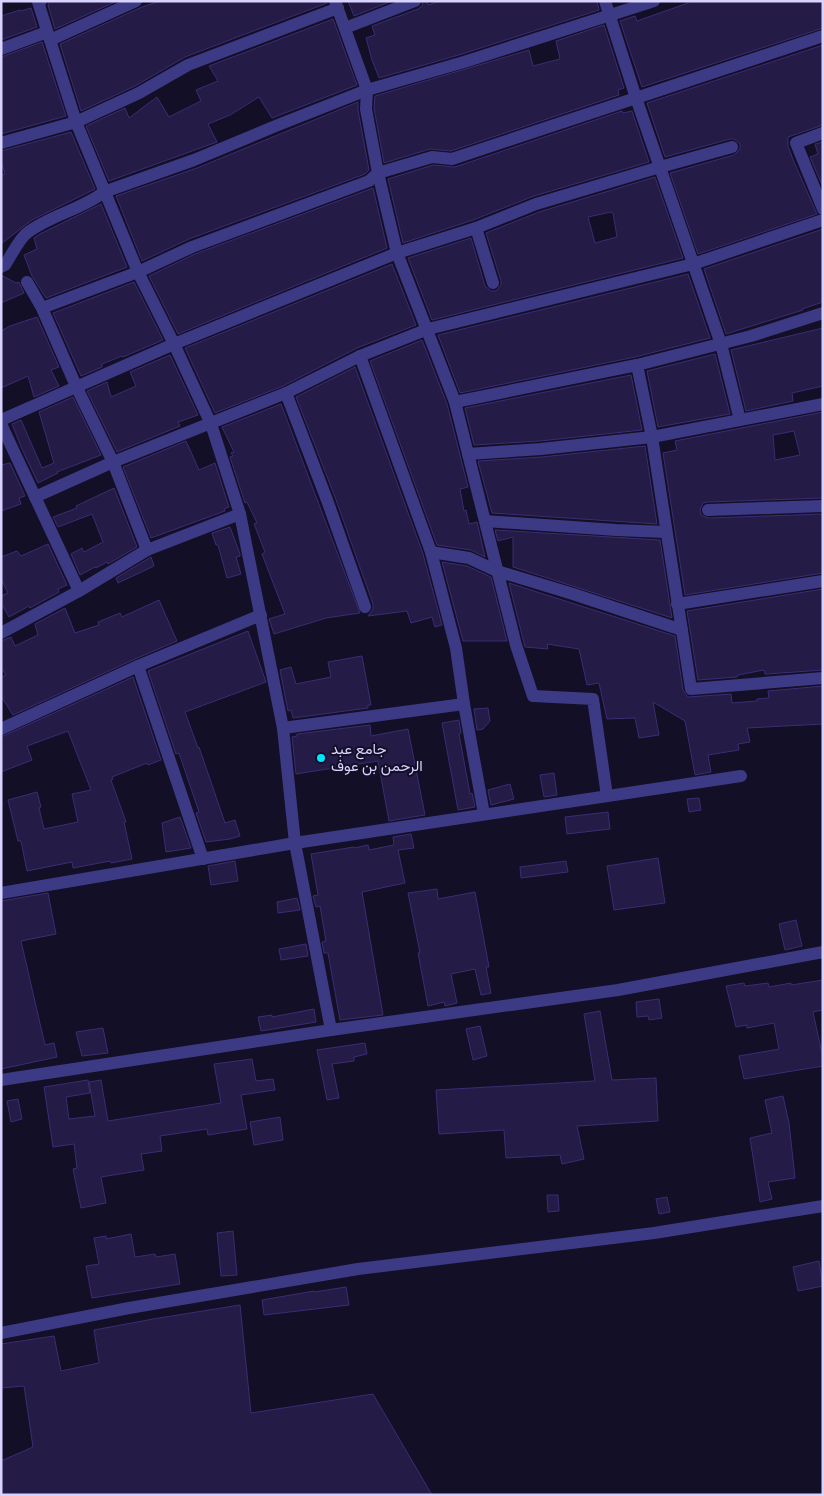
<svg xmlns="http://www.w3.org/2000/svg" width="824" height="1496" font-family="'IBM Plex Sans',Vazirmatn,sans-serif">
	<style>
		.building { fill: #241b47; stroke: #3b2d73; fill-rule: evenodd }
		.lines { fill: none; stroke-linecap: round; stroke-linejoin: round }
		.minor { stroke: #3d3a85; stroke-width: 12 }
		.poi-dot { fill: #00e5ff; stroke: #130f26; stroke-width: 2 }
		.labels { text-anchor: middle; stroke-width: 4; stroke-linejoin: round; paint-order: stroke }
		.poi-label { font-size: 15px; fill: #d9d4ff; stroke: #130f26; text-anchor: start }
	</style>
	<rect width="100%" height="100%" fill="#130f26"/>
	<g class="building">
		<polygon points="50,1 115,1 115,2 55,29 48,5"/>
		<polygon points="160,1 327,1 327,3 185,57 135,86 81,111 60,44 142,7"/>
		<polygon points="348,1 392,1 354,16"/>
		<polygon points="423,1 427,1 428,5 440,1 597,1 599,10 462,54 379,78 372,60 366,38 375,35 372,26 418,9 422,6"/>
		<polygon points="688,1 823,1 823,28 642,87 620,21 635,16 637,21 688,3"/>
		<polygon points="31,8 37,27 1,40 1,16 20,10 21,11"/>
		<polygon points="333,19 357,85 272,118 259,97 230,115 208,124 217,142 109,181 86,126 125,108 129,118 157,97 169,117 201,101 196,90 218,81 209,66"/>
		<polygon points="604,25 624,88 618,90 619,95 451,151 430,149 384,163 374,108 375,96 529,50 533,66 560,59 556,41"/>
		<polygon points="42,42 66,116 1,134 1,57"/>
		<polygon points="823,45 823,125 788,137 788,146 794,162 817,214 698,254 670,173 734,155 740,149 740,144 734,139 730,139 665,157 647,103"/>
		<polygon points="358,102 358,110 369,170 365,174 189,239 142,261 116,196 197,168"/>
		<polygon points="622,111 623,113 632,111 649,162 534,196 473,220 403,243 388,179 433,165 455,167"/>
		<polygon points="71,132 95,189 32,220 1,244 1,175 5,174 1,161 1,151"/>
		<polygon points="823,142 823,187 810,157 818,154 815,144"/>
		<path d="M 655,177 L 683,258 L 432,320 L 408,258 L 471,238 L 485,286 L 491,291 L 496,291 L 501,285 L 501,281 L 486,233 L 539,212 ZM 611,212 L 613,213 L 617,237 L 595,243 L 588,217 Z"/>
		<polygon points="373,188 387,248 178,334 149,276 195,254"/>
		<polygon points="101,204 127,267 46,298 32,276 24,255 37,249 34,238 40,234"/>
		<polygon points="823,229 823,302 802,309 803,310 726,334 704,269"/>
		<polygon points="392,264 416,325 357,348 283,386 215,413 185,348"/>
		<polygon points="688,274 710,338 635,357 460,393 438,335"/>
		<polygon points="1,275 16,283 19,282 24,293 1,303"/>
		<polygon points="134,282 163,340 123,357 122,356 102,364 102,367 81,376 53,313"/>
		<polygon points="37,317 59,367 51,370 59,386 34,397 28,376 1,388 1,331 10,326"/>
		<polygon points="823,328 823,386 792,393 793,401 746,411 731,350"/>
		<polygon points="422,340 447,404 468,487 460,489 464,511 466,510 469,524 477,522 485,557 471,550 437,545 370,361"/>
		<polygon points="715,354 730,414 658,427 647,371"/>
		<polygon points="170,355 198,415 178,422 180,426 117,452 87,391 107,382 111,397 136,386 130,372"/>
		<polygon points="355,367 423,554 442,625 435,627 432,617 411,623 407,611 368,616 373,609 373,604 335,497 296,397"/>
		<polygon points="631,375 642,430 540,441 474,445 465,408"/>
		<polygon points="73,397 101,455 57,472 58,473 38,483 22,449 12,424 21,420 42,468 54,463 39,412"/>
		<polygon points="281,404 360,613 326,618 274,634 269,619 285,614 262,554 265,552 254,524 257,523 247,502 245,503 230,457 233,456 231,453 234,452 222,427"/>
		<path d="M 823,412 L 823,498 L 708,502 L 703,503 L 700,510 L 701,515 L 708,518 L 823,514 L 823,573 L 685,595 L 663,453 L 677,450 L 675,441 ZM 794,431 L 800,455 L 775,460 L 773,435 Z"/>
		<polygon points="186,441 199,470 215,463 229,507 224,509 225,511 151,538 123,467"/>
		<polygon points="645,446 657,524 492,513 478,461 542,457"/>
		<polygon points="10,463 25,496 19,498 21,504 1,511 1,465"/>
		<polygon points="114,488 137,547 108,564 107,562 96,568 95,567 80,575 71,554 82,548 84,552 103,542 92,514 58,527 53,517 77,508 76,506"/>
		<polygon points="230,527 240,554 240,556 236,557 241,574 227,578 218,545 216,545 212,533"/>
		<polygon points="495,530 660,540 672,618 513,567 513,537 498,541"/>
		<polygon points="48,544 67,585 58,589 59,592 30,608 29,606 9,617 1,603 1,596 8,593 1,579 1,557 17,551 21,556"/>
		<polygon points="151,557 154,566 118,583 116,578"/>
		<polygon points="442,562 467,566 491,577 507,641 463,641"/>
		<polygon points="509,583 675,636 683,690 688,697 731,694 732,703 757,701 757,699 769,698 768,691 823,686 823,724 747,728 750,742 738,744 739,750 708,755 711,772 695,775 685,721 653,702 659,735 639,738 635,718 607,719 599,683 587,685 579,649 547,644 548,649 525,647"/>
		<polygon points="823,589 823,670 767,674 765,674 764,670 738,675 737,677 698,680 687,611"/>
		<polygon points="159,600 177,641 135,659 13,715 1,696 1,678 6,675 1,667 1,641 11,637 15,646 38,635 35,624 65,608 75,633 99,625 98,622 120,613 122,617"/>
		<polygon points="248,631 266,682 185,712 198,748 199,747 225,823 235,820 240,836 230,839 206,842 196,813 199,812 179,753 176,754 148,671"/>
		<polygon points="362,656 371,705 368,705 368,708 293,718 291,710 288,711 280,670 291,667 296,684 331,677 328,662"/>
		<polygon points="133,677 161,760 148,765 147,763 112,777 113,779 111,780 126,822 124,822 132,859 111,863 110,861 73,868 72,862 27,871 21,841 18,841 8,800 37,792 41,807 39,808 44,829 78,822 72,794 91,790 68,731 27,746 32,760 1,772 1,737"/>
		<polygon points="488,708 490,721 483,729 477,730 474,709"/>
		<polygon points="459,720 461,733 459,734 470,794 472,793 475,807 458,810 442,723"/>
		<polygon points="370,725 371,736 408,729 425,815 389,821 378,761 296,774 292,737 297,736 297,734"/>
		<polygon points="554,773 557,795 544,797 540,775"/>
		<polygon points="510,784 514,799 491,805 488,790"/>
		<polygon points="699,798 701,810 689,812 687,799"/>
		<polygon points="608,812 610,829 567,834 565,817"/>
		<polygon points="180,817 191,848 166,852 162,823"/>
		<polygon points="411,834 414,848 398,850 405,883 362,892 383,1015 340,1020 328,953 324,953 322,942 326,941 320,906 316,907 313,896 318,895 311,854 354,847 354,848 368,845 369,850 394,845 393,837"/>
		<polygon points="658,858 665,903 614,910 607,866"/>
		<polygon points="235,861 238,881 211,885 208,866"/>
		<polygon points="566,861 568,872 521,878 520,867"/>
		<polygon points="437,889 438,899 475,892 489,967 486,967 491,993 481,995 475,969 451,974 457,1003 445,1006 444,1002 428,1006 418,953 420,953 408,893"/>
		<polygon points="48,893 56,934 21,941 45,1045 54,1043 57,1057 1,1069 1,901"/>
		<polygon points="297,898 300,910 278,913 277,902"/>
		<polygon points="796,920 802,946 785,950 779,924"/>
		<polygon points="306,944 308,956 281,960 279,949"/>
		<polygon points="823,980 823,1010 813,1012 823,1058 823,1066 744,1079 739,1056 779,1049 774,1023 747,1028 747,1025 736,1027 726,986 744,983 745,986 768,983 769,987 791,983 791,985"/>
		<polygon points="659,999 662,1018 649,1020 648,1016 637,1017 636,1002"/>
		<polygon points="314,1009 316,1022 261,1031 258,1017 272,1015 272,1017"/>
		<polygon points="600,1011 612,1080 656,1078 658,1121 577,1126 584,1159 562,1164 560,1155 506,1158 504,1130 439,1134 436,1090 595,1081 584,1014"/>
		<polygon points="480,1026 487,1056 473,1060 466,1029"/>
		<polygon points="103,1028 108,1053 82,1056 76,1032"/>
		<polygon points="365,1043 367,1054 354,1057 354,1061 332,1064 339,1098 327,1100 317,1050"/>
		<polygon points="252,1059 256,1081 273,1079 275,1090 241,1095 247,1129 208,1135 207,1129 160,1136 162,1151 141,1154 144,1170 101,1177 106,1203 81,1208 73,1169 77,1168 74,1144 53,1147 44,1087 88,1080 90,1093 66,1097 69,1119 95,1116 89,1082 101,1080 108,1121 221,1103 214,1064"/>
		<polygon points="783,1096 789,1123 795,1178 768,1182 772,1199 760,1202 750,1138 772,1133 765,1100"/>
		<polygon points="18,1099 22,1119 11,1122 7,1101"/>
		<polygon points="280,1117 283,1140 254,1145 250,1122"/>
		<polygon points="547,1195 558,1195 559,1211 548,1212"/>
		<polygon points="667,1197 670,1212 659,1214 656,1199"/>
		<polygon points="233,1231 237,1275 221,1276 217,1233"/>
		<polygon points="131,1234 135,1257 155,1254 156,1257 175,1254 180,1284 92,1298 86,1266 99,1264 94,1238 106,1236 106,1239"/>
		<polygon points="819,1261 823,1286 798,1291 793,1267"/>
		<polygon points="346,1287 349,1305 264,1315 262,1300 314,1291 314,1292"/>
		<polygon points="240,1305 251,1413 373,1394 432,1495 1,1495 1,1461 33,1447 24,1386 1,1388 1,1344 54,1336 61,1371 99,1363 94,1330 153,1319"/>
	</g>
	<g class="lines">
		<g class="minor">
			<polyline points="41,1 38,2 76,122 138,272 174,344 211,424 240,514 283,728 295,843 331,1030"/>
			<polyline points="335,1 367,90 366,109 378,173 397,253 455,402 516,645 533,696 593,699 607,796"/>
			<polyline points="605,1 636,98 721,344 740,420"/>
			<polyline points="345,28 415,1"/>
			<polyline points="50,40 136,1"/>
			<polyline points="1,49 47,32"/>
			<polyline points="823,133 796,143 823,209"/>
			<polyline points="1,143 76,122 139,93 188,65 338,8"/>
			<polyline points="476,228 493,283"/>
			<path d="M 1,267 L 5,265 C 11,256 19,239 27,233 C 50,215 81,210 104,192 L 194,160 L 278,125 L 367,90 L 464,62 L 654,1"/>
			<polyline points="27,282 42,308 76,386 113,462 147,550"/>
			<polyline points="42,308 138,272 192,247 369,181 378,173 432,157 452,159 823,36"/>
			<polyline points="360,356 431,552 456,648 464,704 484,814"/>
			<polyline points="637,365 652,437 691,689 823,678"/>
			<polyline points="286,393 327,500 365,607"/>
			<polyline points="455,402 637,365 751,336 823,313"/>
			<polyline points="1,420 174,344 397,253 476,228 536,204 660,167 732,147"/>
			<polyline points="1,424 79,591"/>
			<polyline points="468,454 541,449 652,437 823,404"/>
			<polyline points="35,497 113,462 286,393 360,356 428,329 693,264 823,220"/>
			<polyline points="708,510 823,506"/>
			<polyline points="485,521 616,530 666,532"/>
			<polyline points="431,552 469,558 497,571 573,594 682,630"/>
			<polyline points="677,604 823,581"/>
			<polyline points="1,633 79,591 147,550 240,514"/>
			<polyline points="138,666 203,859"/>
			<polyline points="283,728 464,704"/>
			<polyline points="1,729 138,666 261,615"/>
			<polyline points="1,893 295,843 741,776"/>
			<polyline points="1,1080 331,1030 618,990 823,952"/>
			<polyline points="1,1333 129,1308 358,1269 654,1233 823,1206"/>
		</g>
	</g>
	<circle class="poi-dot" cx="321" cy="758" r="5"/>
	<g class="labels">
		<g class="poi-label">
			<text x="331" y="754">جامع عبد<tspan x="331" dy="17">الرحمن بن عوف</tspan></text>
		</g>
	</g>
	<rect width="824" height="1496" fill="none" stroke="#d9d4ff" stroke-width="5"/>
</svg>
